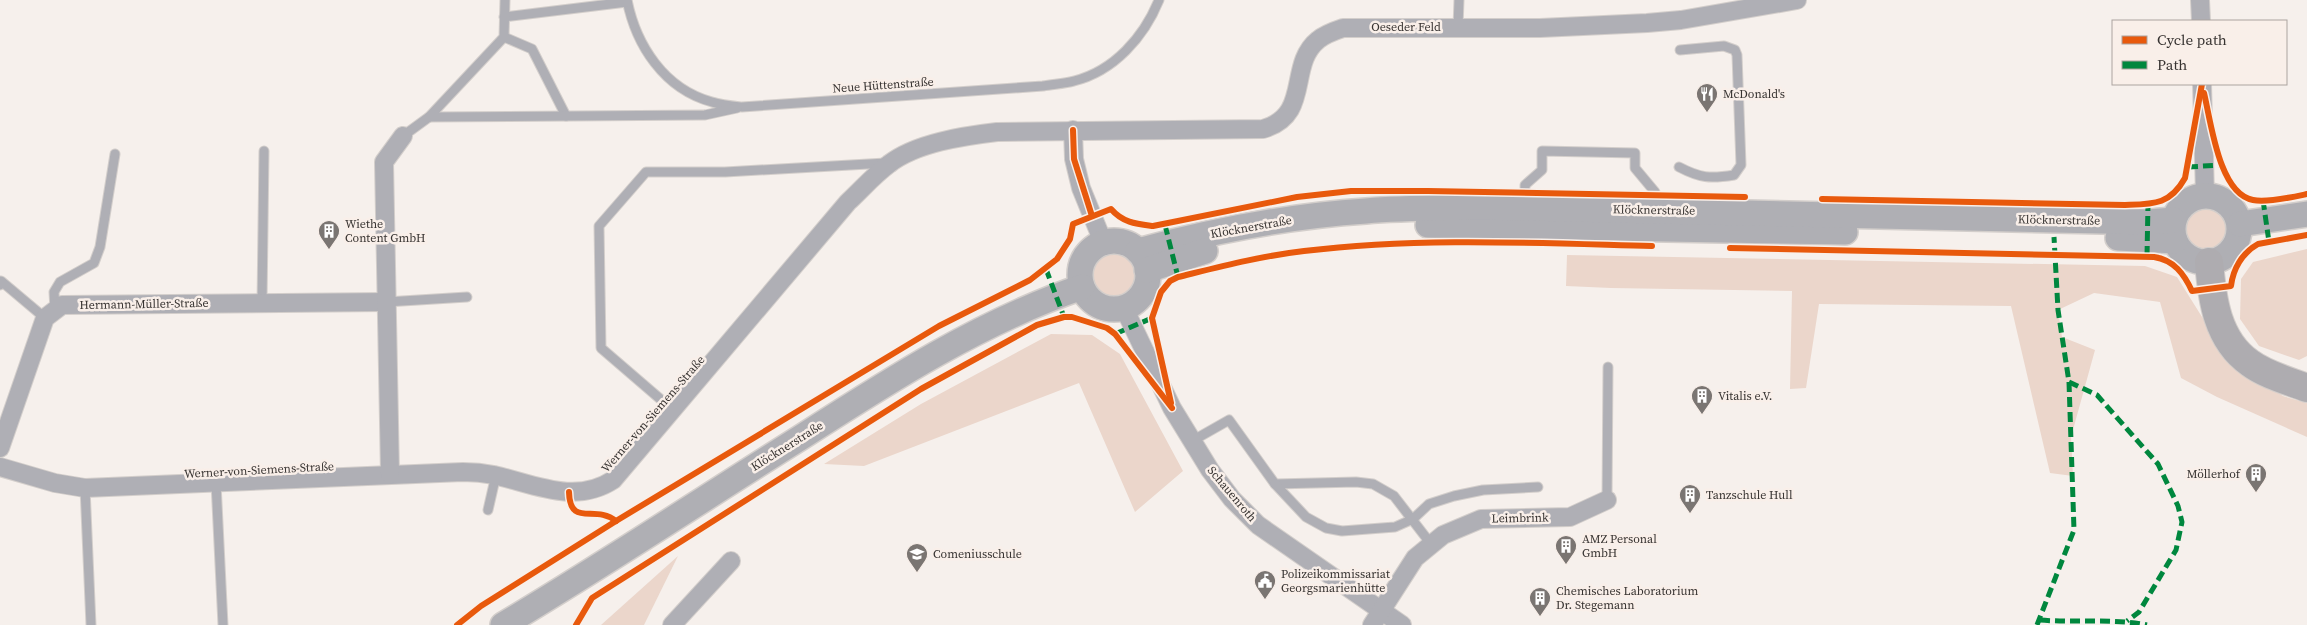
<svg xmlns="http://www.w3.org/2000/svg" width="2307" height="625" font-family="'Source Serif 4',serif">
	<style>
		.green { fill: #ebd6cb }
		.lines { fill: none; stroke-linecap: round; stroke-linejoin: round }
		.lane-casing { stroke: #d3cecb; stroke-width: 11 }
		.street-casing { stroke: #d3cecb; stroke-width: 20 }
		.secondary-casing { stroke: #d3cecb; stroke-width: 28 }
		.highway-casing { stroke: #d3cecb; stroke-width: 30 }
		.lane { stroke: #afafb5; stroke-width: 9 }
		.street { stroke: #afafb5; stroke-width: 18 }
		.secondary { stroke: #afafb4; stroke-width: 25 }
		.highway { stroke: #aeacb0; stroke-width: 28 }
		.quiet { stroke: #00873e; stroke-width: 5; stroke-dasharray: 10 5; stroke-linecap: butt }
		.cycleway-casing { stroke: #f9efe9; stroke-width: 9 }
		.cycleway { stroke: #e8590c; stroke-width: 6 }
		.labels { text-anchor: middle; stroke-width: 5; stroke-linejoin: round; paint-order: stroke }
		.street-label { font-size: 12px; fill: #373331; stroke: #f9efe9 }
		.poi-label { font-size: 12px; fill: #373331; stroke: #f9efe9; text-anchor: start }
	</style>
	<rect width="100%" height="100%" fill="#f6f0ec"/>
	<g class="green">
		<circle cx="2207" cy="228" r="22"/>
		<polygon points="2307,249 2307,356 2299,360 2259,346 2240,319 2241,279 2253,262"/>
		<circle cx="1114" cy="275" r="23"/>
		<polygon points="1567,255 2145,266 2177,277 2229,360 2283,396 2307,403 2307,437 2217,397 2181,378 2160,302 2094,293 2058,310 2062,337 2095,350 2071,437 2073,476 2050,473 2011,306 1819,304 1806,388 1790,389 1792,291 1611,288 1566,286"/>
		<polygon points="1051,334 1092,335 1120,354 1183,471 1135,512 1079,383 864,466 824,464 921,404"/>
		<polygon points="678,556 644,625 601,625"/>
	</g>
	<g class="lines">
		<g class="lane-casing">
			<g id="lane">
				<path d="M 627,0 C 636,45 664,89 712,102 C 721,105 732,106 742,107 L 1043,86 C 1053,84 1064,84 1074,81 C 1114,71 1144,37 1159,0"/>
				<polyline points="504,17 627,2"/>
				<polyline points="1458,27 1459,0"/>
				<polyline points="504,37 532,49 566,116"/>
				<polyline points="429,117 705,115 737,108"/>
				<polyline points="403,136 429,117 504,37 505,0"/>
				<path d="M 1679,167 C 1700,178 1710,179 1734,175 L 1741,165 L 1737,55 L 1735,50 L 1724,46 L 1680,50"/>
				<polyline points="1525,207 1525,185 1542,170 1542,151 1635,153 1635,168 1655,192 1655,209"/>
				<polyline points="0,285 1,281 45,318"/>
				<polyline points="386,302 467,297"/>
				<polyline points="262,303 264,151"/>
				<polyline points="55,310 54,292 60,282 94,263 100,247 115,154"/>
				<polyline points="673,410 601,348 599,226 646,172 725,172 886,163"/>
				<polyline points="1192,441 1229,420 1275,484 1356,482 1373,484 1394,496 1431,544"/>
				<polyline points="216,483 223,625"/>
				<polyline points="1275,484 1306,517 1326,528 1342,531 1395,527 1413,519 1429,504 1454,496 1483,490 1538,487"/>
				<polyline points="85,488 91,625"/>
				<polyline points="1607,500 1608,367"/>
				<polyline points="488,510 496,475"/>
			</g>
		</g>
		<g class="street-casing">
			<g id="street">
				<polyline points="2200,0 2201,21"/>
				<polyline points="2202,84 2205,195"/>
				<polyline points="1073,130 1074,159 1081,188 1103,242"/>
				<polyline points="1124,308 1172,408 1210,470 1232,499 1258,525 1402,625"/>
				<polyline points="0,448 45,318 62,305 386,302"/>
				<path d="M 0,467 L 55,483 L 85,488 L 463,472 C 474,472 484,473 494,475 C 534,484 575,505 613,480 L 848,202 C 862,189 874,175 889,164 C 916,143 963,136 997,132 L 1263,129 C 1312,115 1287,65 1318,40 C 1325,34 1334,31 1343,28 L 1540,28 L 1647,23 L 1681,20 L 1797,0"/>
				<polyline points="390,474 384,162 403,136"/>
				<polyline points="672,625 731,561"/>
				<polyline points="1372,625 1415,558 1443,535 1481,519 1570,517 1607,500"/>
			</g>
		</g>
		<g class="secondary-casing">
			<g id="secondary">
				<circle cx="2206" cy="229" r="33"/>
				<polyline points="2240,224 2307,214"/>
				<polyline points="1428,225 1845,232"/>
				<polyline points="2118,238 2175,241"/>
				<circle cx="1114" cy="275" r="34"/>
				<path d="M 1138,251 C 1212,231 1289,216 1366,211 C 1402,208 1439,208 1476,207 L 2148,222 L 2174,220"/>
				<polyline points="1147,270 1205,251"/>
				<path d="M 503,625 C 604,565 701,500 800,438 C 890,380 980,322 1082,287"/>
			</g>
		</g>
		<g class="highway-casing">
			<path id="highway" d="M 2209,262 C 2212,299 2217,340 2250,363 C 2266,375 2289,381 2307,388"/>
		</g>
		<use href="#lane" class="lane"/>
		<use href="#street" class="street"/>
		<use href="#secondary" class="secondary"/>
		<use href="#highway" class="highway"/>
		<g class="quiet">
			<polyline points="2188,167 2222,165"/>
			<polyline points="2263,200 2269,242"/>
			<polyline points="1165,225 1178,277"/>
			<polyline points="2147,256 2148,204"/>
			<polyline points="1046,269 1064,317"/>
			<polyline points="1115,334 1152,318"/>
			<polyline points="2069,382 2097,395 2158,464 2178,506 2182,522 2176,550 2139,612 2127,621"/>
			<path d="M 2040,620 C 2076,623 2112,618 2147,625"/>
			<polyline points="2037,625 2074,530 2069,382 2058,310 2054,237"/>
		</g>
		<g class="cycleway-casing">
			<g id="cycleway">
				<path d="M 2204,93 C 2211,122 2219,194 2253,200 C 2267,203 2293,197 2307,194"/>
				<polyline points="1073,130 1074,159 1092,216"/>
				<path d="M 1822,199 L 2125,205 C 2153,204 2170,205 2185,178 L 2202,84"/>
				<path d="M 1730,248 L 2154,257 C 2174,260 2184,274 2192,291 L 2231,286 C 2233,269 2242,253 2258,244 L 2307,235"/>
				<path d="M 1171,403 L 1152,318 L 1161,292 L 1170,281 L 1178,277 C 1219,267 1261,256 1304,251 C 1419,237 1536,243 1652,246"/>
				<path d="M 569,492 C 570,528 595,504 616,521"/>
				<path d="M 457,625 L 481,606 L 616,521 L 939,326 L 1030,280 L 1057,259 L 1070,239 L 1073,224 L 1111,209 C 1123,223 1137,224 1153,226 L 1297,197 L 1351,191 L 1428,191 L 1745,197"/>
				<polyline points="576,625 592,598 921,389 1037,325 1064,317 1072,317 1107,328 1115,334 1172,408"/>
			</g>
		</g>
		<use href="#cycleway" class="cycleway"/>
	</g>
	<defs>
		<g id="restaurant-pin" transform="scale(1.125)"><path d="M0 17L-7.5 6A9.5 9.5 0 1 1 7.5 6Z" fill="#7a7572" stroke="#f9efe9"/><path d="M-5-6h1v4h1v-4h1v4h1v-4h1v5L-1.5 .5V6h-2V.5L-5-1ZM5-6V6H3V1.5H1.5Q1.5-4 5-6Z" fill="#fff"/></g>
		<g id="building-pin" transform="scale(1.125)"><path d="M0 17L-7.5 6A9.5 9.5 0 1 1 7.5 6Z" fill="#7a7572" stroke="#f9efe9"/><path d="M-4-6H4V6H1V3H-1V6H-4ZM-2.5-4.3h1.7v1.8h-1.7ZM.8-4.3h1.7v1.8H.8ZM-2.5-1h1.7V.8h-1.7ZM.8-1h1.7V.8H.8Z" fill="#fff"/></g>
		<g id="school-pin" transform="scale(1.125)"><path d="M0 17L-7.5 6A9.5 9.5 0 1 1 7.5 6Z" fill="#7a7572" stroke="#f9efe9"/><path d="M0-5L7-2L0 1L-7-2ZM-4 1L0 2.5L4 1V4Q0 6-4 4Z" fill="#fff"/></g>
		<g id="civic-pin" transform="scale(1.125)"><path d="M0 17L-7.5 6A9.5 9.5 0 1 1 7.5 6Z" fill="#7a7572" stroke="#f9efe9"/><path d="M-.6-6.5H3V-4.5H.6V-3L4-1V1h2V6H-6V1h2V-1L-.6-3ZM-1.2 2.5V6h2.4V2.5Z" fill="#fff"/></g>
	</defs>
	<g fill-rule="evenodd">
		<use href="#restaurant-pin" x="1707" y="94"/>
		<use href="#building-pin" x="329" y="231"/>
		<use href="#building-pin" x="1702" y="396"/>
		<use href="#building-pin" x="2256" y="474"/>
		<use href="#building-pin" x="1690" y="495"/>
		<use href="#building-pin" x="1566" y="546"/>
		<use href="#school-pin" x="917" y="554"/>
		<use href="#civic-pin" x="1265" y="581"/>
		<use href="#building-pin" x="1540" y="598"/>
	</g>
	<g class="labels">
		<g class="street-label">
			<text x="1406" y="31">Oeseder Feld</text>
			<text transform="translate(883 85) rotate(-4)" y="4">Neue Hüttenstraße</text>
			<text transform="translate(1654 210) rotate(1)" y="4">Klöcknerstraße</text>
			<text transform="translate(2059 220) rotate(1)" y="4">Klöcknerstraße</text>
			<text transform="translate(1251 227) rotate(-10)" y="4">Klöcknerstraße</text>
			<text transform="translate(144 304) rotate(-1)" y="4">Hermann-Müller-Straße</text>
			<text transform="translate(653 414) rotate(-49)" y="4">Werner-von-Siemens-Straße</text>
			<text transform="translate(787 446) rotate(-32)" y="4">Klöcknerstraße</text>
			<text transform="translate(259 470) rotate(-3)" y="4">Werner-von-Siemens-Straße</text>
			<text transform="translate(1232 494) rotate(50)" y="4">Schauenroth</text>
			<text transform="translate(1520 518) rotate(-1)" y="4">Leimbrink</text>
		</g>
		<g class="poi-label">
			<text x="1723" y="98">McDonald's</text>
			<text x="345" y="228">Wiethe<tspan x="345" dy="14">Content GmbH</tspan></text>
			<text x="1718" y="400">Vitalis e.V.</text>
			<text x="2240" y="478" text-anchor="end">Möllerhof</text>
			<text x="1706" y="499">Tanzschule Hull</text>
			<text x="1582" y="543">AMZ Personal<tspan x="1582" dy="14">GmbH</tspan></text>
			<text x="933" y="558">Comeniusschule</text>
			<text x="1281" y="578">Polizeikommissariat<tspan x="1281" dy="14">Georgsmarienhütte</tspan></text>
			<text x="1556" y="595">Chemisches Laboratorium<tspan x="1556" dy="14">Dr. Stegemann</tspan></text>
		</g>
	</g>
	<rect x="2112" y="20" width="175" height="65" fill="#f9efe9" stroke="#aba49f"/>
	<rect x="2122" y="36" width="25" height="8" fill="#e8590c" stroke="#aba49f"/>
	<text x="2157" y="45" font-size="15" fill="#373331">Cycle path</text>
	<rect x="2122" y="61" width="25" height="8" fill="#00873e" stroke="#aba49f"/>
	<text x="2157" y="70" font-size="15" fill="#373331">Path</text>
</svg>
